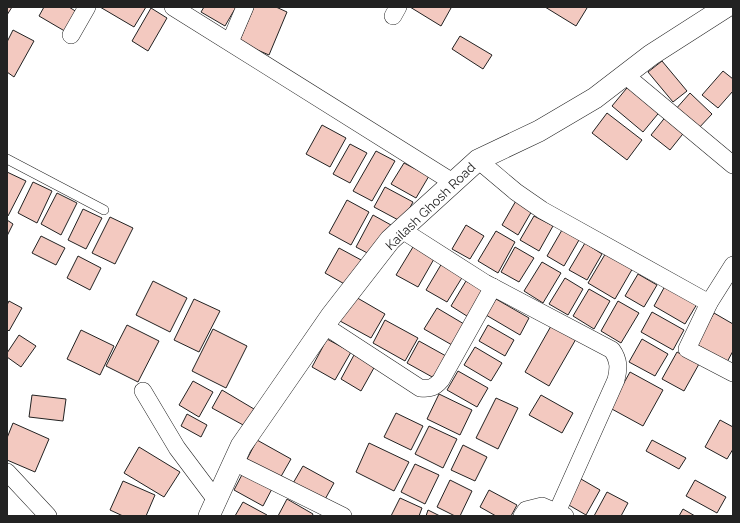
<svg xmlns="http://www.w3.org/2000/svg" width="740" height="523" font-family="Raleway,sans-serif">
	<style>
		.building { fill: #f3c9c0; stroke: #222 }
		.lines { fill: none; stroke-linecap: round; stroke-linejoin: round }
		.service-casing { stroke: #222; stroke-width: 10 }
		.minor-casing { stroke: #222; stroke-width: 18 }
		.tertiary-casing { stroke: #222; stroke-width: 22 }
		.service { stroke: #fff; stroke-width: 9 }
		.minor { stroke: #fff; stroke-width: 17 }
		.tertiary { stroke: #fff; stroke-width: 21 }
		.labels { text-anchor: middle; stroke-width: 3; stroke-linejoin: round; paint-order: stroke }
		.street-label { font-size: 13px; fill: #222; stroke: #fff }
	</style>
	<rect width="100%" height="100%" fill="#fff"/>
	<g class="building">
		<polygon points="7,7 12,7 7,15"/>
		<polygon points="44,7 69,7 80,14 68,33 39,16"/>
		<polygon points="100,7 146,7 134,27"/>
		<polygon points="204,7 236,7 225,26 201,12"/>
		<polygon points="254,7 276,7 287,12 269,55 239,42"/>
		<polygon points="410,7 449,7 451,8 441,26"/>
		<polygon points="545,7 585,7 587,8 576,26"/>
		<polygon points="151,8 167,18 148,51 132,41"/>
		<polygon points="13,30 34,41 14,77 7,72 7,42"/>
		<polygon points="460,36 492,55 483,69 452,49"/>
		<polygon points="662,61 687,91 673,102 648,72"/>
		<polygon points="723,71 733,79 733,91 718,108 702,95"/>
		<polygon points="631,83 662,109 643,132 612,106"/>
		<polygon points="690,93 712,114 697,130 675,110"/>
		<polygon points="607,113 642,140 627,160 592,133"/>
		<polygon points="667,115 686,130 670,150 651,135"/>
		<polygon points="322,125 346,138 330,167 306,154"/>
		<polygon points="350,144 367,153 350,183 333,174"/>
		<polygon points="376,151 395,161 372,201 353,191"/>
		<polygon points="404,163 429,176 416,198 391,184"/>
		<polygon points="7,172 26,181 8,216 7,215"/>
		<polygon points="33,182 52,191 37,223 18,213"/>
		<polygon points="385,187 413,202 402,222 374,207"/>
		<polygon points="57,193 77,203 61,235 41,224"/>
		<polygon points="517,199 533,209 518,235 502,225"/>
		<polygon points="347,200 369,212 351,245 329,233"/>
		<polygon points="83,209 102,218 86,249 68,240"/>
		<polygon points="373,215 391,225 373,256 356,247"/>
		<polygon points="534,216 553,226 539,251 520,240"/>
		<polygon points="110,217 133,228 115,264 92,253"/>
		<polygon points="7,220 13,224 7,236"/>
		<polygon points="466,225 484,236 470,259 452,249"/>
		<polygon points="562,230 579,240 564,266 547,256"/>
		<polygon points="496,231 515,242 498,273 478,261"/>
		<polygon points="41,236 65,248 56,265 32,253"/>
		<polygon points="585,243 602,254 587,280 569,270"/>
		<polygon points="413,247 434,259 418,287 396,275"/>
		<polygon points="515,247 534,258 519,282 501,272"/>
		<polygon points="339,248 363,261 348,286 325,273"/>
		<polygon points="607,251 634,266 615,299 588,283"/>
		<polygon points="78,256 101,268 90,290 67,278"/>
		<polygon points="542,262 561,273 543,303 524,291"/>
		<polygon points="442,263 463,276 447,302 426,290"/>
		<polygon points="638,274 657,285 644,307 625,296"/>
		<polygon points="565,278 583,289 568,315 549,304"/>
		<polygon points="153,281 187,298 170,332 136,315"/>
		<polygon points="466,281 486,292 470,318 451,306"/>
		<polygon points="665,286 697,304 685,324 654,306"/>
		<polygon points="589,289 610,301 594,329 573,316"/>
		<polygon points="354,296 385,314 371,338 340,321"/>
		<polygon points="194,299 220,311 199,352 174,340"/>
		<polygon points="496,299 529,318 520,335 486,315"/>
		<polygon points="9,301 22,308 9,331 7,329 7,305"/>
		<polygon points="618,301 639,313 621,343 601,331"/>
		<polygon points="437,308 464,324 452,345 424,329"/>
		<polygon points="652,312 684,330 673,350 641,332"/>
		<polygon points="714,313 733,324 733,351 727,362 696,344"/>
		<polygon points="385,320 418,338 405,361 373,343"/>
		<polygon points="127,325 159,341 138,382 106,366"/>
		<polygon points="488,325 514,340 505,356 479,341"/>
		<polygon points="551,326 576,339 549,386 525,372"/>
		<polygon points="213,329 247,346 226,388 192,371"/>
		<polygon points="81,330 114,346 100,375 67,359"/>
		<polygon points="19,335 36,346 21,367 7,357 7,353"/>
		<polygon points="327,339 351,352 335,380 312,367"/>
		<polygon points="642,339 668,354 655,376 629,362"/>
		<polygon points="419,341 446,356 434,378 407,363"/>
		<polygon points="475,347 502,363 491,381 464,365"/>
		<polygon points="677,352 699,364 684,391 662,379"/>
		<polygon points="354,355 375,366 361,391 341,379"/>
		<polygon points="458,371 488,388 477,407 447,390"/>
		<polygon points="630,372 663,390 643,426 610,408"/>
		<polygon points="193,381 213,392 199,417 179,405"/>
		<polygon points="222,390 254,409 245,426 212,408"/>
		<polygon points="439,394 472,410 460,435 427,419"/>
		<polygon points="32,395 66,399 63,421 29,417"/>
		<polygon points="541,395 573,413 562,433 529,415"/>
		<polygon points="496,398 518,408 498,449 476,438"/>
		<polygon points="396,413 423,426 411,450 384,437"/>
		<polygon points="187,414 207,425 201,437 181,426"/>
		<polygon points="720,420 733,427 733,449 727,459 705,447"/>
		<polygon points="13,423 49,439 35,472 7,460 7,438"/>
		<polygon points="429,426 457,439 443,468 415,454"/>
		<polygon points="257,440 291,459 279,480 246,461"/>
		<polygon points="652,440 686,458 679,469 646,451"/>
		<polygon points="369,443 409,462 394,491 356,472"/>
		<polygon points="463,445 487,457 475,481 451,470"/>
		<polygon points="139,447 180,472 164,497 124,473"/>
		<polygon points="415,464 439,475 425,504 401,492"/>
		<polygon points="303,466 334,483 323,503 292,485"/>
		<polygon points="245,469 274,485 263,506 234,490"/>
		<polygon points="581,479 600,490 586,515 567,504"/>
		<polygon points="450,480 472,491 460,516 455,516 437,507"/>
		<polygon points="695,480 726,497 717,513 686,496"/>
		<polygon points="123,481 155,495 146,516 123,516 110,510"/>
		<polygon points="489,490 517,505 511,516 496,516 480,507"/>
		<polygon points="607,492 628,503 621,516 594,516"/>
		<polygon points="400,498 422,508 419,516 391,516"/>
		<polygon points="287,499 313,514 312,516 278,516"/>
		<polygon points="243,502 267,515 266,516 235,516"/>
		<polygon points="683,509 695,516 679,516"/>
		<polygon points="428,510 440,516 426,516"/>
	</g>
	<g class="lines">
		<g class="service-casing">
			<polyline id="service" points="7,159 104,210"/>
		</g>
		<g class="minor-casing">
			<g id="minor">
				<polyline points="173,7 454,183"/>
				<polyline points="393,16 398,7"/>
				<polyline points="71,35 87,7"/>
				<polyline points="230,42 245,7"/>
				<polyline points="625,75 733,165"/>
				<polyline points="478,160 516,192 542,210 709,303"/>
				<path d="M 402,230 L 485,283 L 612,350 C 619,360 619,368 616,380 L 557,512"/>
				<polyline points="733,265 709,303 687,349 733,373"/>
				<path d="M 325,326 L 420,388 C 430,389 434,388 441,380 L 493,287"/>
				<polyline points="143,391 177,448 216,500"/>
				<polyline points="234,462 343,516"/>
				<polyline points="7,472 48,516"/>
				<polyline points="522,516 526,510 542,506 565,516"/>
			</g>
		</g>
		<g class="tertiary-casing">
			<polyline id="tertiary" points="209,516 241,446 331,316 390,240 478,160 539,131 595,98 651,55 726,7"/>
		</g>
		<use href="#service" class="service"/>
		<use href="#minor" class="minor"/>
		<use href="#tertiary" class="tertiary"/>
	</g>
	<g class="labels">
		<g class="street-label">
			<text transform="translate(430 206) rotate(-44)" y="5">Kailash Ghosh Road</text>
		</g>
	</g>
	<rect width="740" height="523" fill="none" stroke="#222222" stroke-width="16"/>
</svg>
